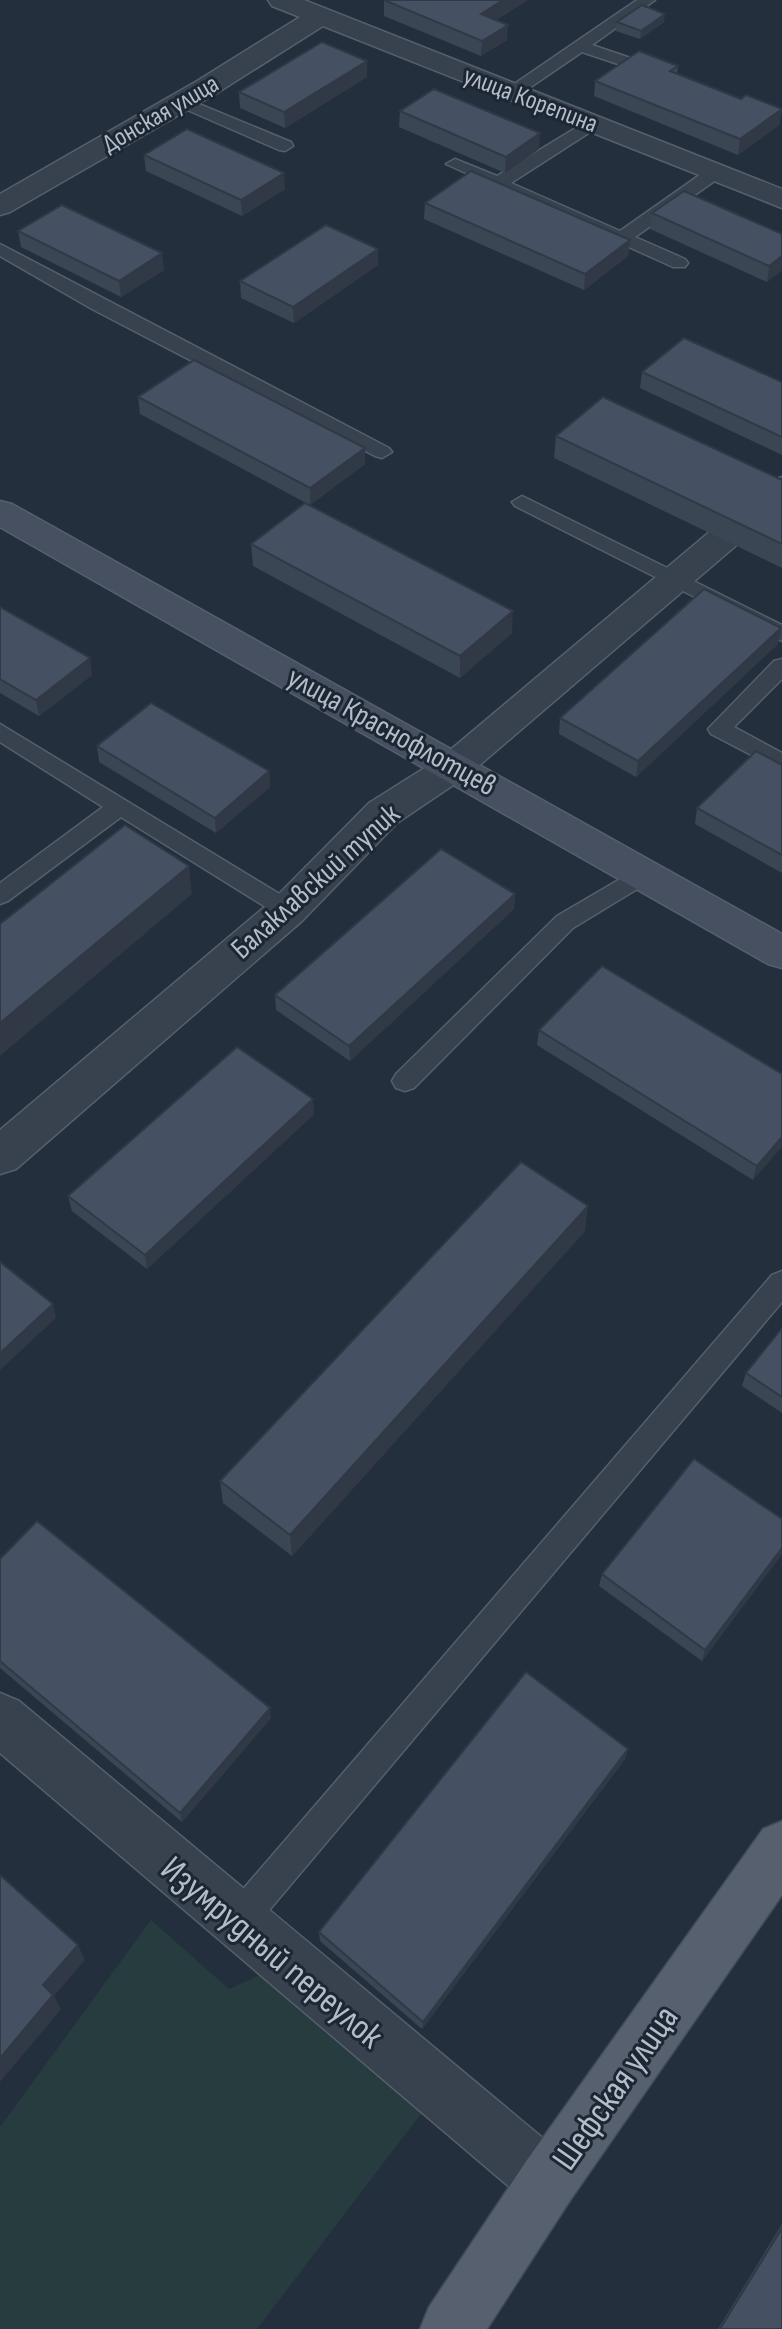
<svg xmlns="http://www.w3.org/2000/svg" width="782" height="2329" font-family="'Sofia Sans Condensed',sans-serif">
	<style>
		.green { fill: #263c3f }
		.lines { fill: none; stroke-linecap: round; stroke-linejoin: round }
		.service-casing { stroke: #565f6c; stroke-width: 3 }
		.minor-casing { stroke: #565f6c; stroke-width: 3 }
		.secondary-casing { stroke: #565f6c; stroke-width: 3 }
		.primary-casing { stroke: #414a57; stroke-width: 3 }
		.service { fill: #38414e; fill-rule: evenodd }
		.minor { fill: #38414e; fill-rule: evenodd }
		.secondary { fill: #465061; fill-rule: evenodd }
		.primary { fill: #56606e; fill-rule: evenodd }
		.wall { fill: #3b4654 }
		.shaded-wall { fill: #303945 }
		.building { fill: #455162; stroke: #303945; stroke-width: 2 }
		.labels { text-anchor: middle; stroke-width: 6; stroke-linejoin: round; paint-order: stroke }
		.far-street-label { font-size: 26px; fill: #b4bcc9; stroke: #1d2633 }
		.street-label { font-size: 30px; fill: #b4bcc9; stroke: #1d2633 }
		.near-street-label { font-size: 36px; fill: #b4bcc9; stroke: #1d2633 }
	</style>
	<rect width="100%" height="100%" fill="#242f3e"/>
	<polygon class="green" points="151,1920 229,1989 262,1974 426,2107 257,2329 0,2329 0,2127"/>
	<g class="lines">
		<g class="service-casing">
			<g id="service">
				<polygon points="637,0 655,0 592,45 663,69 663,75 651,75 582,52 519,95 507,95 507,89"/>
				<polygon points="182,97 291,142 293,146 285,151 279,150 176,105 174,102"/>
				<polygon points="592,118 598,119 600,123 598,127 511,183 620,231 711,167 723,167 726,171 723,175 635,237 685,259 688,263 685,267 673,267 446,164 455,159 497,176"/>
				<polygon points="0,244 389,448 392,452 382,458 375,456 92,309 0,256"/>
				<polygon points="522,496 782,625 782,641 515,506 512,502"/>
				<polygon points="782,659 782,679 734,727 782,753 782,771 711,734 708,729 774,661"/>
				<polygon points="0,724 296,904 300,910 296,916 288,919 280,916 121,817 8,901 0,904 0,883 103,807 0,742"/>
				<polygon points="644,865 652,868 656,874 652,880 573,928 414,1088 405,1091 396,1088 392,1081 396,1074 557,916"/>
				<polygon points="782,1271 782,1302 250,1933 238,1937 226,1933 222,1921 226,1909 772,1275"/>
			</g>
		</g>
		<g class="minor-casing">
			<g id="minor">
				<polygon points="268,0 304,0 782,189 782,208 323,26 217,93 10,212 0,215 0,194 197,81 300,17 272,6"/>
				<polygon points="782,477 782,506 468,775 397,823 302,921 16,1169 0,1174 0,1130 274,899 369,803 442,757 770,481"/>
				<polygon points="0,1693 19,1701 569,2160 578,2181 569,2202 548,2211 527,2202 0,1753"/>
			</g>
		</g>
		<g class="secondary-casing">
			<polygon id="secondary" points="0,501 12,504 782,934 782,968 768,964 0,527"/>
		</g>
		<g class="primary-casing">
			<polygon id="primary" points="782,1821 782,1895 569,2202 487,2329 420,2329 429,2307 527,2160 763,1829"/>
		</g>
		<use href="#service" class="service"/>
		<use href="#minor" class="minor"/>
		<use href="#secondary" class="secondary"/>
		<use href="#primary" class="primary"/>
	</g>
	<g class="wall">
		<polygon points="384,0 528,0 496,20 507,40 481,56 384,16"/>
		<polygon points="617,22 664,22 640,39 616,31"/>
		<polygon points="367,61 367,77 285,128 240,108 239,92"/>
		<polygon points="678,66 677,74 741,99 782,109 779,125 738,155 594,96 595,81"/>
		<polygon points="400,111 539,149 505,173 399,127"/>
		<polygon points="144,155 285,189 242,216 146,171"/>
		<polygon points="425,203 630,240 628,256 584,290 424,219"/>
		<polygon points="652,213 782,234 782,270 767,282 650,229"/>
		<polygon points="18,231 164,270 121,297 21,247"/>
		<polygon points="378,249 378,265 294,323 241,298 240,281"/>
		<polygon points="642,372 782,382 782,455 640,388"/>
		<polygon points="138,397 365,448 365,464 310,505 140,414"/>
		<polygon points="556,436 782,480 782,568 554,458"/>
		<polygon points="251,544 512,633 460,678 253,566"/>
		<polygon points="0,607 92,675 39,716 0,693"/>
		<polygon points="778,644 636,777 559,734 560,718"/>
		<polygon points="97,746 269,771 270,787 216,833 99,762"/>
		<polygon points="782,765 782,873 695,824 697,808"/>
		<polygon points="515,894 514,909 350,1061 276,1010 275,995"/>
		<polygon points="539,1030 782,1074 753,1180 537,1045"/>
		<polygon points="314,1114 147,1269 72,1211 68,1196"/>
		<polygon points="585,1231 292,1556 223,1503 220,1481"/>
		<polygon points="782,1328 782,1413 742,1386 746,1373"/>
		<polygon points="782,1519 782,1554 702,1661 599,1586 602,1574"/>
		<polygon points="0,1559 271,1718 182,1822 0,1668"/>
		<polygon points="628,1749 625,1759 422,2029 320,1941 319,1932"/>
		<polygon points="782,2224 782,2329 718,2329"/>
	</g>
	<g class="shaded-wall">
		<polygon points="503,0 528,0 480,30 481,14"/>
		<polygon points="665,14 664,22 640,39 641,31"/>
		<polygon points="508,25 507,40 481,56 482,41"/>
		<polygon points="367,61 367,77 285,128 284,112"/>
		<polygon points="782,109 779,125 738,155 740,139"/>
		<polygon points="540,133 539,149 505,173 506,157"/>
		<polygon points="284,173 285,189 242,216 241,200"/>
		<polygon points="630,240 628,256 584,290 585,274"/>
		<polygon points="378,249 378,265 294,323 293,307"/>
		<polygon points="162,253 164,270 121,297 119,281"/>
		<polygon points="782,256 782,270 767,282 769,266"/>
		<polygon points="365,448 365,464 310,505 310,488"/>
		<polygon points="513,611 512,633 460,678 460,656"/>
		<polygon points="781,628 778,644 636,777 638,761"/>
		<polygon points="90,658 92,675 39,716 36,700"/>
		<polygon points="269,771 270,787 216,833 215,818"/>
		<polygon points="189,866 192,894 0,1056 0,1023"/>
		<polygon points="515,894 514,909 350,1061 349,1046"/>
		<polygon points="313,1099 314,1114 147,1269 145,1255"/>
		<polygon points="782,1137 782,1147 753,1180 757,1166"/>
		<polygon points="588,1206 585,1231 292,1556 290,1535"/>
		<polygon points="53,1304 56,1318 0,1370 0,1353"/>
		<polygon points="782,1548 782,1554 702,1661 705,1650"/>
		<polygon points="270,1708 271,1718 182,1822 180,1813"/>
		<polygon points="628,1749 625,1759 422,2029 423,2022"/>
		<polygon points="78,1945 85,1960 54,1996 61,2009 0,2082 0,2058 43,1985"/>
	</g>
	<g class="building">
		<polygon points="384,0 503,0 481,14 508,25 482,41"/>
		<polygon points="642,5 665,14 641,31 617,22"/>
		<polygon points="322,42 367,61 284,112 239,92"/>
		<polygon points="639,51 678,66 670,71 741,99 746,95 782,109 740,139 595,81"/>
		<polygon points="434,89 540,133 506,157 400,111"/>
		<polygon points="187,129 284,173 241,200 144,155"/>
		<polygon points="471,171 630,240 585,274 425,203"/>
		<polygon points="684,191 782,234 782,256 769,266 652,213"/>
		<polygon points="62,205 162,253 119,281 18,231"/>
		<polygon points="326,225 378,249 293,307 240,281"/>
		<polygon points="684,338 782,382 782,437 642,372"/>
		<polygon points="194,360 365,448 310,488 138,397"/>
		<polygon points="603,397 782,480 782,544 556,436"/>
		<polygon points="305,503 513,611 460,656 251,544"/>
		<polygon points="704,589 781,628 638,761 560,718"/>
		<polygon points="0,607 90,658 36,700 0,679"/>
		<polygon points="151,703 269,771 215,818 97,746"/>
		<polygon points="756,751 782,765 782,855 697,808"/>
		<polygon points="125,825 189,866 0,1023 0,924"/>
		<polygon points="441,849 515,894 349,1046 275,995"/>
		<polygon points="602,966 782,1074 782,1137 757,1166 539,1030"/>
		<polygon points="237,1047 313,1099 145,1255 68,1196"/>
		<polygon points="521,1162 588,1206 290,1535 220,1481"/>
		<polygon points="0,1262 53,1304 0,1353"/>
		<polygon points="782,1328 782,1397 746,1373"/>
		<polygon points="694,1459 782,1519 782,1548 705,1650 602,1574"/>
		<polygon points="37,1521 270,1708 180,1813 0,1661 0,1559"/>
		<polygon points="526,1672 628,1749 423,2022 319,1932"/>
		<polygon points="0,1875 78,1945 43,1985 53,1995 0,2058"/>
		<polygon points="782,2228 782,2329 720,2329"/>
	</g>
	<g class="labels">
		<g class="far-street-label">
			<text transform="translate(531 99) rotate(21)" y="9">улица Корепина</text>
			<text transform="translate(160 113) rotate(-30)" y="9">Донская улица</text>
		</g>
		<g class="street-label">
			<text transform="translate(392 731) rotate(29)" y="10">улица Краснофлотцев</text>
			<text transform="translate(315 881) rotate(-42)" y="10">Балаклавский тупик</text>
		</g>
		<g class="near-street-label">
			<text transform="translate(273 1951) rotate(40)" y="13">Изумрудный переулок</text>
			<text transform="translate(614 2087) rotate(-55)" y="13">Шефская улица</text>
		</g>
	</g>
</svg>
